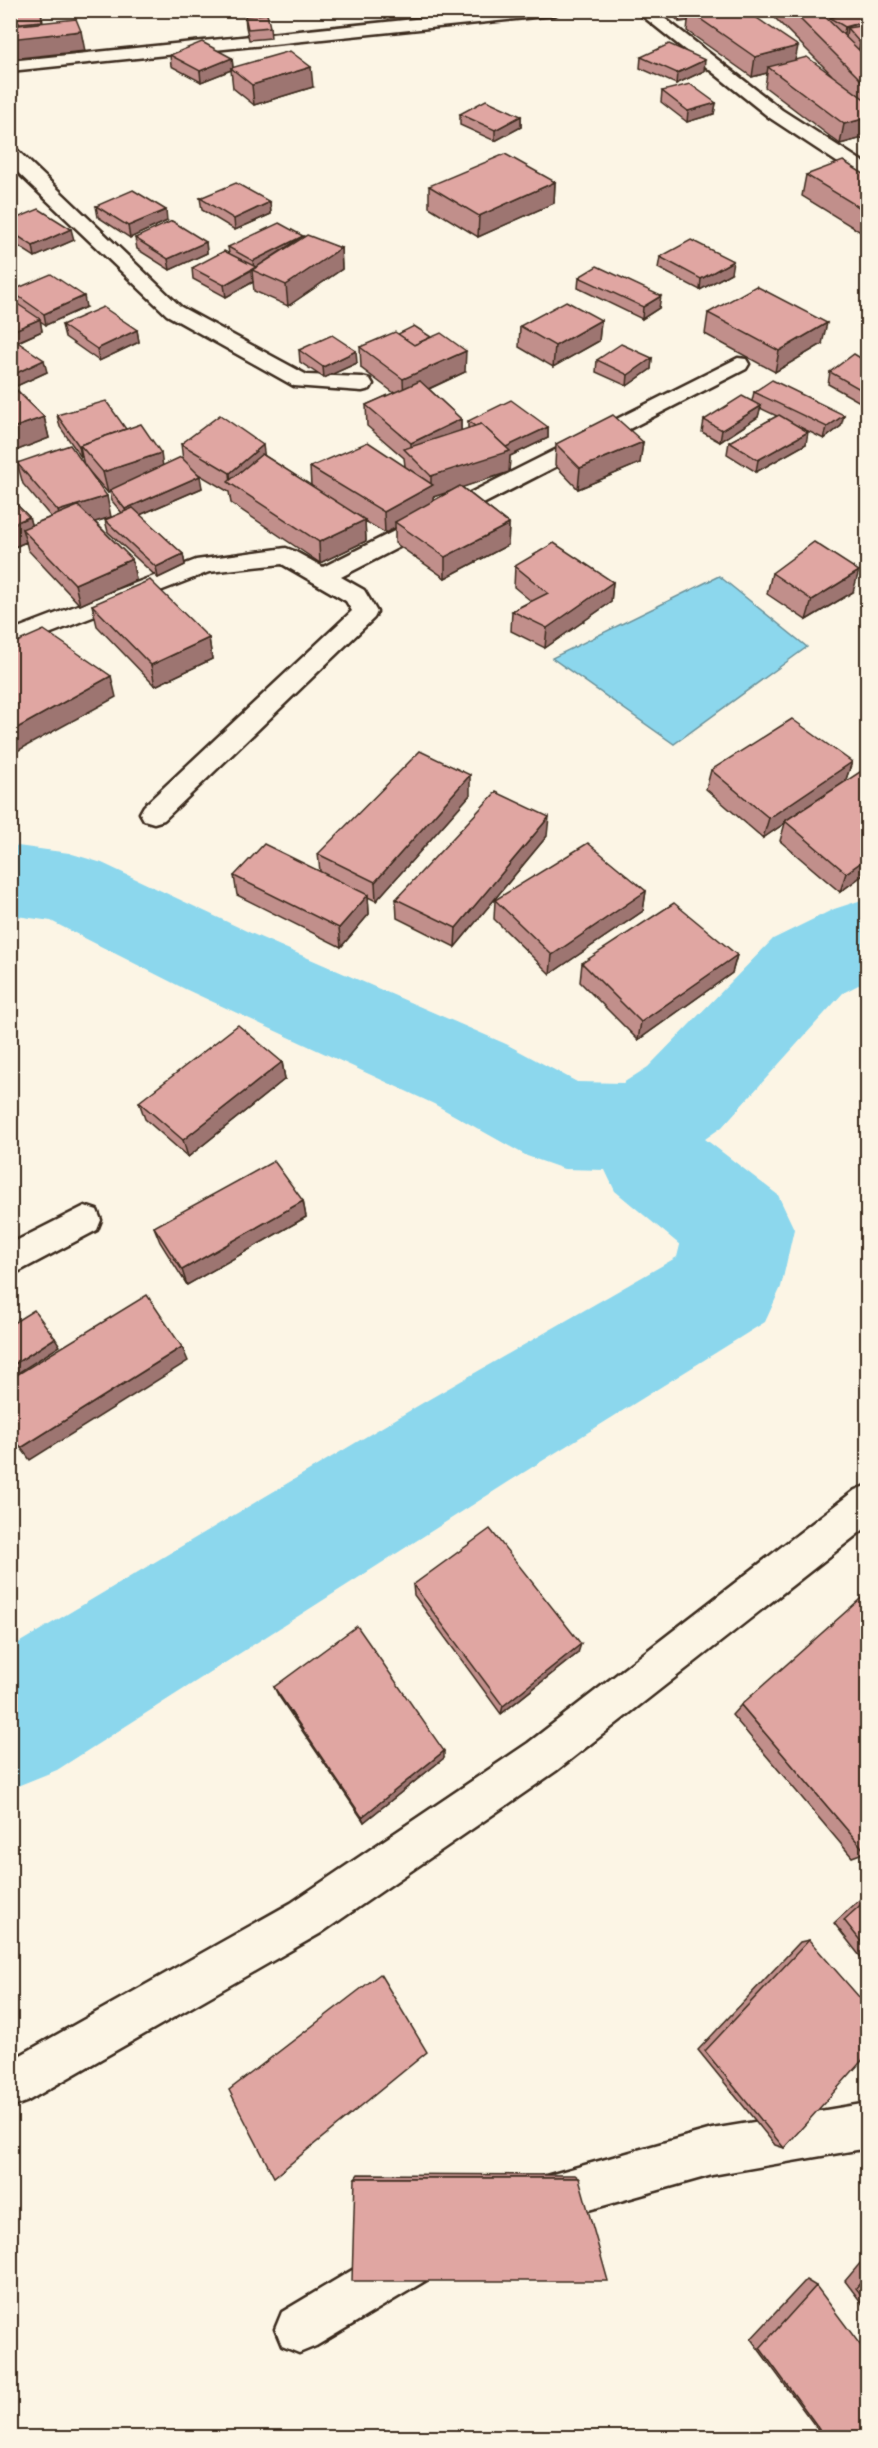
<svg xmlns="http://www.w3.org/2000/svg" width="878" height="2448" font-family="'Architects Daughter',sans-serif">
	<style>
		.water { fill: #8cd7ed; stroke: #6c929a; stroke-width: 1.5 }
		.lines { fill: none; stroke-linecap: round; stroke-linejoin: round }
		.river { fill: #8cd7ed; fill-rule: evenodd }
		.minor-casing { stroke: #3b2a1e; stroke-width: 5 }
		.minor { fill: #fcf5e5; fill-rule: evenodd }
		.wall { fill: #c18f8b; stroke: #3b2a1e; stroke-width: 1.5; fill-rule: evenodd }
		.shaded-wall { fill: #9d7471; stroke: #3b2a1e; stroke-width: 1.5 }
		.building { fill: #e0a6a2; stroke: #3b2a1e; stroke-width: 1.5 }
	</style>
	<rect width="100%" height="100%" fill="#fcf5e5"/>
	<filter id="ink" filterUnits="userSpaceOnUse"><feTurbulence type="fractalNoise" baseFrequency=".0167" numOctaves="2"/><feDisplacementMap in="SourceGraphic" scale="12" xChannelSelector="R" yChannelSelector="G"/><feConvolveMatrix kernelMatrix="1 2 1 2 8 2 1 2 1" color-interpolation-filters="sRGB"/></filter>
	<g filter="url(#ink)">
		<polygon class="water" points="719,576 807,647 674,744 552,658"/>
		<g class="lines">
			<polygon class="river" points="10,845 69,853 102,863 255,935 506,1044 577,1082 623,1083 648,1067 773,939 834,909 868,898 868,980 843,993 722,1127 705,1139 778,1195 794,1229 781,1287 765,1322 510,1481 57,1770 10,1789 10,1648 426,1401 677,1257 680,1245 615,1191 605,1170 564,1169 527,1156 434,1104 185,989 51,921 10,915"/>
			<g class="minor-casing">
				<g id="minor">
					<polygon points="501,10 563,10 555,15 10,71 10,61"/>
					<polygon points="635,10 654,10 782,110 868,165 868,180 861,178 770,118"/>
					<polygon points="10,149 17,150 181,307 307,375 362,377 370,379 373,384 370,389 362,391 294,386 167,315 10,165"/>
					<polygon points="738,358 746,359 749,364 746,369 341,577 364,590 377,612 374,618 164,820 154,823 144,820 140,813 144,806 352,611 346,601 282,564 209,572 10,649 10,631 196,560 286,548 294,551 323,567"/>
					<polygon points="85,1206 97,1210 101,1220 97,1230 10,1276 10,1244"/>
					<polygon points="868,1485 868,1526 556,1771 321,1933 26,2102 10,2108 10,2061 291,1903 528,1743 855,1490"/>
					<polygon points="868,2103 868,2148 712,2175 539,2224 523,2217 516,2201 523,2185 539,2178 712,2129"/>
					<polygon points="418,2235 435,2241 441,2258 435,2275 316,2346 299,2353 282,2346 275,2329 282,2312 401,2241"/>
				</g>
			</g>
			<use href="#minor" class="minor"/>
		</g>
		<g class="wall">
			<polygon points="670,10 757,10 747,12 795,60 832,75 767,10 867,10 867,52 863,53 867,58 867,137 840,144 765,87 767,73 752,77 687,31 688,21 679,22 670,12"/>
			<polygon points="245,16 270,27 271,38 249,40 246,27"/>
			<polygon points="170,55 232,58 233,68 313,87 254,105 233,88 231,70 201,82 171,66"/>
			<polygon points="641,57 704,71 676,84 640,68"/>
			<polygon points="662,91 716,103 714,114 687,122 661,102"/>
			<polygon points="460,114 521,116 521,127 495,141 460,125"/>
			<polygon points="806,175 867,176 867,236 802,196"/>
			<polygon points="555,182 554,203 478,237 429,207 429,186"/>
			<polygon points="200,198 270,202 271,214 235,230 202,210"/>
			<polygon points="96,206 167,221 130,238 98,217"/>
			<polygon points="10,221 74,240 35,257 10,241"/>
			<polygon points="303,236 341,248 342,269 288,306 254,291 253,282 226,297 193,279 192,268 229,254 228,247"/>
			<polygon points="135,238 206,242 207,253 170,270 137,249"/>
			<polygon points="660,257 731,273 700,290 658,268"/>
			<polygon points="579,277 659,308 642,319 578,288"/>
			<polygon points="11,291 86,307 46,325 40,321 42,331 18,342 47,372 14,387 44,417 49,438 10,453 10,299 13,301"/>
			<polygon points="708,313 822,344 775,372 705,334"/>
			<polygon points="601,320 599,341 553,367 519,347 520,326"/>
			<polygon points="62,325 137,330 139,342 99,361 65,337"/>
			<path d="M 360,347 L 465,372 L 429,389 L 461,419 L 461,431 L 468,429 L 468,421 L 548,427 L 548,438 L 510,456 L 509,472 L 462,487 L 509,524 L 508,545 L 445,578 L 395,543 L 395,528 L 385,533 L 365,521 L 366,541 L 320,563 L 231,503 L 229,492 L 195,472 L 202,488 L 140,515 L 183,554 L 185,565 L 158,578 L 108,532 L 105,520 L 122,513 L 112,501 L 110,492 L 108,493 L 87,469 L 111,517 L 95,522 L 132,559 L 136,580 L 80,605 L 28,550 L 26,542 L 10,549 L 10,498 L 29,517 L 31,525 L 51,517 L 23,484 L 17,463 L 84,465 L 82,457 L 81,457 L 60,427 L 57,415 L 126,429 L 163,466 L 183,460 L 181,444 L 265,456 L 311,486 L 310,467 L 405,466 L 404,458 L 367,426 L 366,405 L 394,393 L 361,368 ZM 450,491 L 433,501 L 433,497 Z"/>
			<polygon points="299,350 357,363 324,378 300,362"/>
			<polygon points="652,358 651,369 627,386 596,372 597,360"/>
			<polygon points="867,362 867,406 828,384 830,372"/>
			<polygon points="754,392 841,426 824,439 798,426 806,444 756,472 727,454 729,442 777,416 760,408 758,417 720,442 702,432 704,420 752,401"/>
			<polygon points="643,442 640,463 578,489 555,465 556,444"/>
			<polygon points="515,566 613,582 611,602 545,648 511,631 512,611 531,601 514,587"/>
			<polygon points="772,573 853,592 806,620 767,594"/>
			<polygon points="92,605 209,638 212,659 155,686 97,626"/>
			<polygon points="852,762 845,782 867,872 840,892 780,841 785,823 763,838 706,789 711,770"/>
			<polygon points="470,795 376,901 368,897 369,914 341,947 237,895 234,876 320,871 318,854"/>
			<polygon points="547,836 455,947 397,918 396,899"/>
			<polygon points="646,891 643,911 550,974 494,919 495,900"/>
			<polygon points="737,955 732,973 638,1040 580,982 582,963"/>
			<polygon points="282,1062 285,1079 188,1157 145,1119 139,1102"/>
			<polygon points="303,1201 306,1217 187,1285 160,1242 154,1227"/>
			<polygon points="413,1585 578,1653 501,1714 414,1595"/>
			<polygon points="274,1687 444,1758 364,1822 278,1695"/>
			<polygon points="741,1705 866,1852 852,1857 732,1715"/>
			<polygon points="867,1893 867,1965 834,1923"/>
			<polygon points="809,1940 784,2148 775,2145 698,2050 800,1942"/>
			<polygon points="358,2174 575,2175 579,2178 355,2178"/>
			<polygon points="867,2255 867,2310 845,2281"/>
			<polygon points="806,2280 816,2286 859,2438 824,2438 751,2339"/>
		</g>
		<g class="shaded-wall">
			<polygon points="41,10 45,35 81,31 85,51 10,59 10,24"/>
			<polygon points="681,10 757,10 701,19 689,11 688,21 679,22"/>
			<polygon points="834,10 867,10 832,19"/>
			<polygon points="867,21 867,32 847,28 846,37 843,38 845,27"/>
			<polygon points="867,41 867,52 858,54 860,43"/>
			<polygon points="798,46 794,66 768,67 767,73 752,77 755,57"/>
			<polygon points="232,58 233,69 231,68 231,70 201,82 200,71"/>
			<polygon points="705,60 704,71 676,84 677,73"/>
			<polygon points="311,67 313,87 254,105 252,85"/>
			<polygon points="716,103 714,114 687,122 688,111"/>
			<polygon points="521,116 521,127 495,141 495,130"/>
			<polygon points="867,118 867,137 840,144 844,124"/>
			<polygon points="555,182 554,203 478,237 479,216"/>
			<polygon points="270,202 271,214 235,230 234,219"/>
			<polygon points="166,210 167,221 130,238 128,226"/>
			<polygon points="71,229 74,240 35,257 33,246"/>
			<polygon points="303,236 254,269 253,261"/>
			<polygon points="206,242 207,253 170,270 168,259"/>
			<polygon points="341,248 342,269 288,306 286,285"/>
			<polygon points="733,261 731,273 700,290 701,279"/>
			<polygon points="252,270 253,282 226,297 224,285"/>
			<polygon points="84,296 86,307 46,325 44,314"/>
			<polygon points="661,296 659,308 642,319 643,307"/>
			<polygon points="40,319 42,331 10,345 10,332"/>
			<polygon points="601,320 599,341 553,367 555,346"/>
			<polygon points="827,323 822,344 775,372 779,351"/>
			<polygon points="137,330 139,342 99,361 97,349"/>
			<polygon points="356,351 357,363 324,378 323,367"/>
			<polygon points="466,351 465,372 404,400 403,379"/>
			<polygon points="652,358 651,369 627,386 628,375"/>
			<polygon points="44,360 47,372 10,389 10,376"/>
			<polygon points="761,406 758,417 720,442 722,430"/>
			<polygon points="844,415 841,426 824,439 827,427"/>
			<polygon points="44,417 49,438 10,453 10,429"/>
			<polygon points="461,419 461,440 411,456 411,443"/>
			<polygon points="548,427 548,438 510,456 509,472 433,497 433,506 395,522 395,528 385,533 384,512 431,486 431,476 504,447"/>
			<polygon points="808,432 806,444 756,472 758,460"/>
			<polygon points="643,442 640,463 578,489 580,468"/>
			<polygon points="80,445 82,457 81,457 79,446"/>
			<polygon points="263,445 266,466 231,484 230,473"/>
			<polygon points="161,453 164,474 110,490 110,492 108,493 103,472"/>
			<polygon points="200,476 202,488 128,520 125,509"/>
			<polygon points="107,496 111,517 63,532 58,511"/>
			<polygon points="29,517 35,538 22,529 26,542 10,549 10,525"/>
			<polygon points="365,520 366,541 320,563 319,542"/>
			<polygon points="509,524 508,545 445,578 445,557"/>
			<polygon points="183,554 185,565 158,578 156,567"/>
			<polygon points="132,559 136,580 80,605 75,584"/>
			<polygon points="859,571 853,592 806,620 812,600"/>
			<polygon points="613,582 611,602 545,648 547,628"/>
			<polygon points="209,638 212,659 155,686 151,665"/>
			<polygon points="111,676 116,697 10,755 10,732"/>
			<polygon points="852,762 845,782 785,821 785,823 763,838 769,818"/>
			<polygon points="470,775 470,795 376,901 375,882"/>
			<polygon points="549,817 547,836 455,947 456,928"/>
			<polygon points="867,858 867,872 840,892 846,873"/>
			<polygon points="646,891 643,911 550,974 552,955"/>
			<polygon points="368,895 369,914 341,947 339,928"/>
			<polygon points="737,955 732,973 638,1040 641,1022"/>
			<polygon points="282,1062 285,1079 188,1157 183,1140"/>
			<polygon points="303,1201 306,1217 187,1285 182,1270"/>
			<polygon points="55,1338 60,1346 10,1378 10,1367"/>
			<polygon points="182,1347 188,1361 30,1460 21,1448"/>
			<polygon points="581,1644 578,1653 501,1714 503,1706"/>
			<polygon points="444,1751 444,1758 364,1822 362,1817"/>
		</g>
		<g class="building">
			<polygon points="18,10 41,10 42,21 10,24 10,11"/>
			<polygon points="691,10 745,10 798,46 755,57 689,11"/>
			<polygon points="791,10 818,10 867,58 867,86"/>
			<polygon points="856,10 867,11 867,21 845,27 830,18"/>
			<polygon points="267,14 270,27 248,29 245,16"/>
			<polygon points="76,19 81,31 10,39 10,26"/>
			<polygon points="867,25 867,41 860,43 847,28"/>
			<polygon points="202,42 232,58 200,71 170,55"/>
			<polygon points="669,44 705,60 677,73 641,57"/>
			<polygon points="290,51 311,67 252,85 231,68"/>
			<polygon points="807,57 867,101 867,118 844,124 768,67"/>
			<polygon points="690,84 716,103 688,111 662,91"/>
			<polygon points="486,100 521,116 495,130 460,114"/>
			<polygon points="505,154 555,182 479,216 429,186"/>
			<polygon points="843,161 867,176 867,212 806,175"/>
			<polygon points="236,183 270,202 234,219 200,198"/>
			<polygon points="133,190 166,210 128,226 96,206"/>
			<polygon points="39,209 71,229 33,246 10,231 10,221"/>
			<polygon points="172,221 206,242 168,259 135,238"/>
			<polygon points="279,223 303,236 253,261 228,247"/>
			<polygon points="307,235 341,248 286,285 252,270"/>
			<polygon points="691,240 733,261 701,279 660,257"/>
			<polygon points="224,251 256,267 224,285 192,268"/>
			<polygon points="597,266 661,296 643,307 579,277"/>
			<polygon points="51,274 84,296 44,314 11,291"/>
			<polygon points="756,286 827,323 779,351 708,313"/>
			<polygon points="10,299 40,319 10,332"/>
			<polygon points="566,301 601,320 555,346 520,326"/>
			<polygon points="103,307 137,330 97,349 62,325"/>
			<polygon points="414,326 431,337 414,345 398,334"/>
			<polygon points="395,332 414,345 441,333 466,351 403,379 360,347"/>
			<polygon points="332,335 356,351 323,367 299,350"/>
			<polygon points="10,337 44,360 10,376"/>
			<polygon points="621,344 652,358 628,375 597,360"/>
			<polygon points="854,354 867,362 867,393 830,372"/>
			<polygon points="772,380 844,415 827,427 754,392"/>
			<polygon points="420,381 461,419 411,443 366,405"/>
			<polygon points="10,384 44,417 10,429"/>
			<polygon points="742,396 761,406 722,430 704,420"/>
			<polygon points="511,400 548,427 506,447 481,424 475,426 468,421"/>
			<polygon points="106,401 126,429 80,445 79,446 57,415"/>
			<polygon points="220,415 263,445 230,473 181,444"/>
			<polygon points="613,415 643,442 580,468 556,444"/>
			<polygon points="779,415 808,432 758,460 729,442"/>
			<polygon points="141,424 161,453 103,472 80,445"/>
			<polygon points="481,424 510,451 431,476 404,449"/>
			<polygon points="368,442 433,485 384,512 310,467"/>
			<polygon points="70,445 107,496 58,511 17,463"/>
			<polygon points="262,454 365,520 319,542 228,482"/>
			<polygon points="181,457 200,476 125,509 110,490"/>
			<polygon points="460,486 509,524 445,557 395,522"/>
			<polygon points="10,498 29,517 10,525"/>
			<polygon points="78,506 132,559 75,584 22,529"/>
			<polygon points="133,508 183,554 156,567 105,520"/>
			<polygon points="814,542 859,571 812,600 772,573"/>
			<polygon points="554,543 613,582 547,628 512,611 548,593 515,566"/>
			<polygon points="150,580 209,638 151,665 92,605"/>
			<polygon points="44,630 111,676 10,732 10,645"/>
			<polygon points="792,719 852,762 769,818 711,770"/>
			<polygon points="420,751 470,775 375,882 318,854"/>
			<polygon points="866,768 867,769 867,858 846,873 785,821"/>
			<polygon points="496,792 549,817 456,928 396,899"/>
			<polygon points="588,843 646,891 552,955 495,900"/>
			<polygon points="264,844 368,895 339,928 234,876"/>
			<polygon points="674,903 737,955 641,1022 582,963"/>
			<polygon points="238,1025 282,1062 183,1140 139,1102"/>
			<polygon points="274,1161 303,1201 182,1270 154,1227"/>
			<polygon points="147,1295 182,1347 21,1448 10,1431 10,1379"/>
			<polygon points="34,1310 55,1338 10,1367 10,1325"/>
			<polygon points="490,1529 581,1644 503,1706 413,1585"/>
			<polygon points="867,1593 867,1850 866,1852 741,1705"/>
			<polygon points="357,1626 444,1751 362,1817 274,1687"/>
			<polygon points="867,1899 867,1949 844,1920"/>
			<polygon points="809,1940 867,2006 867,2055 784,2148 705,2051"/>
			<polygon points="380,1974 427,2052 274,2177 229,2090"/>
			<polygon points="355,2178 579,2178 608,2281 352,2281"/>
			<polygon points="867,2275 867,2302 856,2288"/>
			<polygon points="816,2286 867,2354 867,2428 859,2438 826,2438 760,2348"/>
		</g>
	</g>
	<rect width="878" height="2448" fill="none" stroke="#fcf5e5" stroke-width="36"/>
	<rect x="18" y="18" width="842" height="2412" fill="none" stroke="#3b2a1e" stroke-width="2" filter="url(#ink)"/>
</svg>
